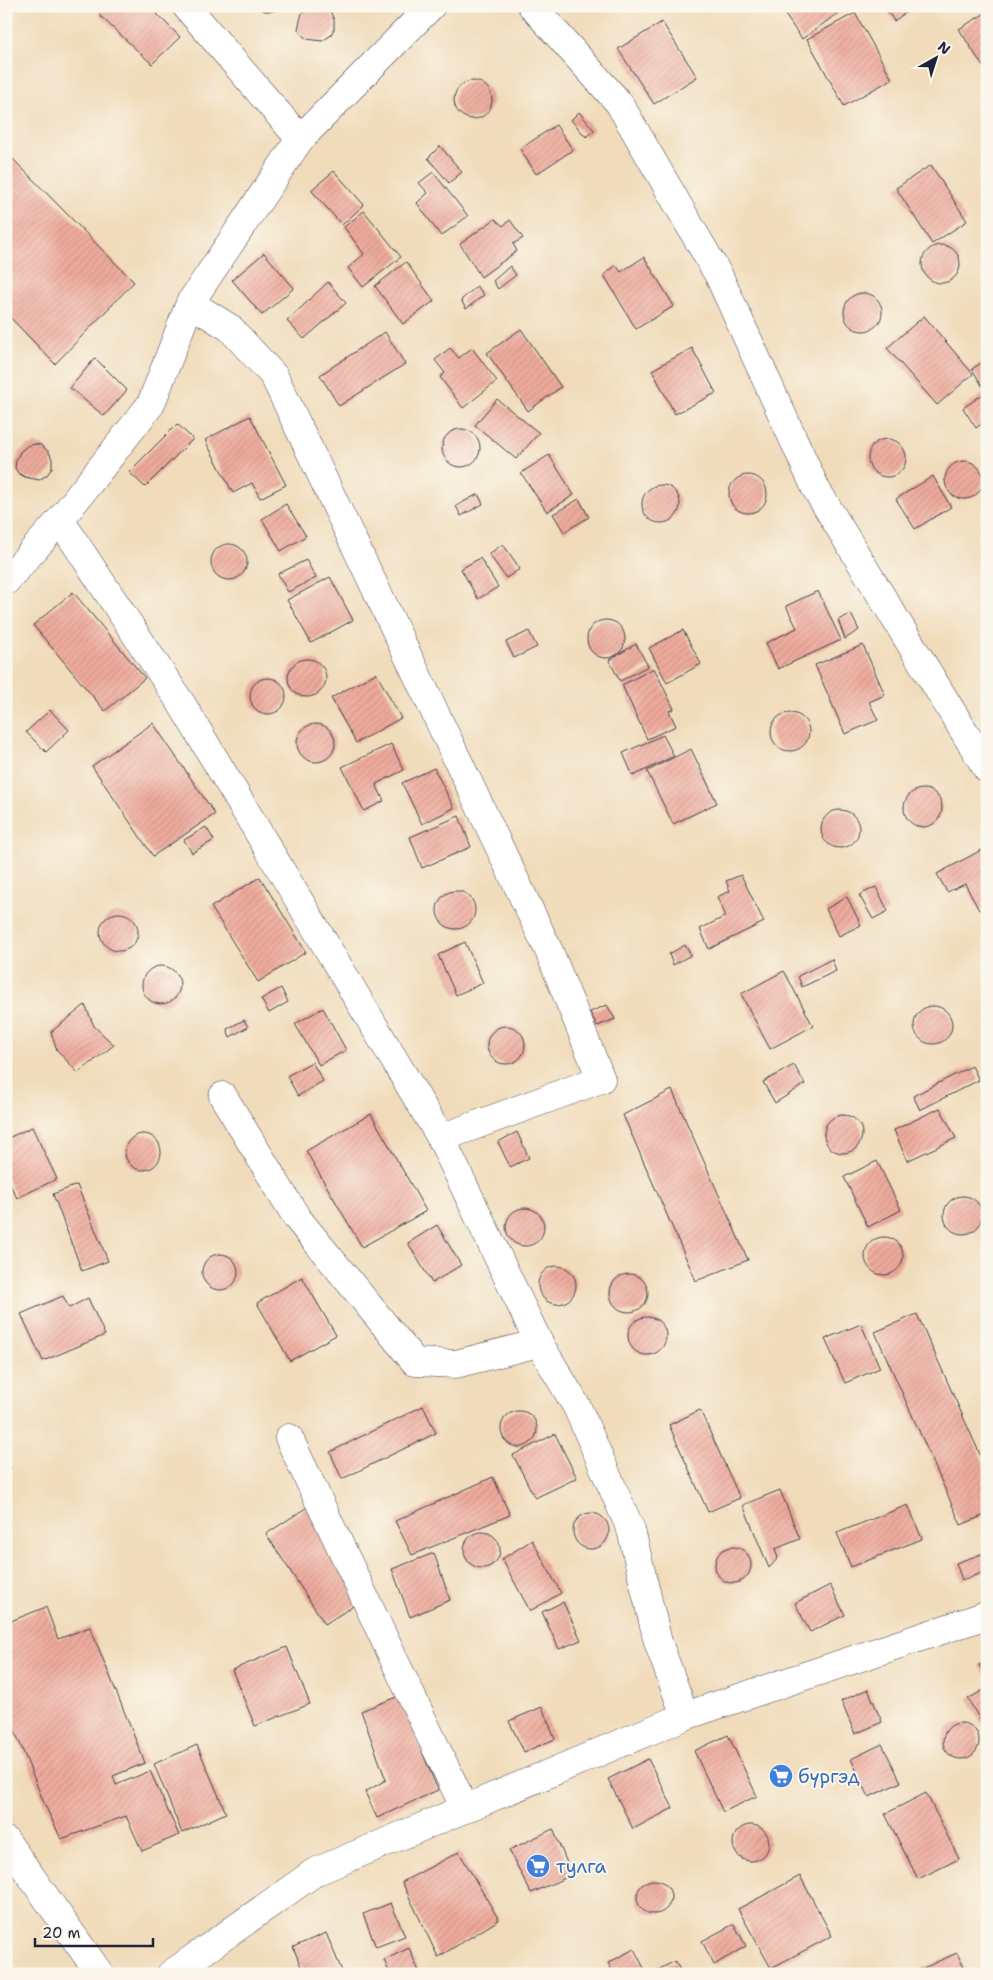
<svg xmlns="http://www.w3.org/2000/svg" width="993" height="1980" font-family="'Shantell Sans',sans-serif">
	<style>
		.building { fill: url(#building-hatch) }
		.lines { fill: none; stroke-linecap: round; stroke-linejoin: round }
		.street-casing { stroke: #413e4e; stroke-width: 29 }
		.street { stroke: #fff; stroke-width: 28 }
		.labels { text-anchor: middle; stroke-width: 4; stroke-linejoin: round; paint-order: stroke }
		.shop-label { font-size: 19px; fill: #366cbe; stroke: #fbf7ec; text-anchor: start }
	</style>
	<defs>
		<pattern id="building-hatch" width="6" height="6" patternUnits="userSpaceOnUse" patternTransform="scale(1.25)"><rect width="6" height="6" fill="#eeab9c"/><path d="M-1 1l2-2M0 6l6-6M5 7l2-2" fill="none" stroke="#cc9387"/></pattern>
	</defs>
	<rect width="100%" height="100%" fill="#fbf7ec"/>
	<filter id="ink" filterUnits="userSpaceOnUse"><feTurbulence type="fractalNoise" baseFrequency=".02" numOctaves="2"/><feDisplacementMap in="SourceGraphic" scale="10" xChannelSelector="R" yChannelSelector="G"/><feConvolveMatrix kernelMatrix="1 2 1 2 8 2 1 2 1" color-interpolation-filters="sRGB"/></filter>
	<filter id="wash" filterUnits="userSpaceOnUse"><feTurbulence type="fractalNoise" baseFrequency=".0096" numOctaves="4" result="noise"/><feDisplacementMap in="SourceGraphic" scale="20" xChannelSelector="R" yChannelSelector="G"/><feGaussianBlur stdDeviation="1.12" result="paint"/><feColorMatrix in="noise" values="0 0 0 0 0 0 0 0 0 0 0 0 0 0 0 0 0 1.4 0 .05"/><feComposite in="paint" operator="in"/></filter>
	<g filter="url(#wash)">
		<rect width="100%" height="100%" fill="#f0dbba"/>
		<g id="blocks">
			<g class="building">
				<polygon points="107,6 149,6 180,37 152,64 99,15"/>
				<polygon points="254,6 281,6 272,11 265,11"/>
				<polygon points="322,6 331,13 334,20 334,29 330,36 322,41 307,39 301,34 298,29 302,13 309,7"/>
				<polygon points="792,6 848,6 802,39 783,12"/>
				<polygon points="884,6 915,6 894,21"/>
				<polygon points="987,12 987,73 959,29"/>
				<polygon points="855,13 892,79 844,106 807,39"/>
				<polygon points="662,22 697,77 654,104 618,49"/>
				<circle cx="473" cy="100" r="19"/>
				<polygon points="579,112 594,130 586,137 571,120"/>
				<polygon points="556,125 573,150 536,174 520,149"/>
				<polygon points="440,146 462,172 449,183 428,158"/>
				<polygon points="6,152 134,282 55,364 6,313"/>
				<polygon points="931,165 967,221 932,244 896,188"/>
				<polygon points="334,171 364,205 342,225 311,190"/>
				<polygon points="433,172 468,216 441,236 417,203 428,193 419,183"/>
				<polygon points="364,211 401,257 363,287 348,268 364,254 344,227"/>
				<polygon points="495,219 503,226 510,220 523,238 513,244 517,251 481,277 460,244"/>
				<circle cx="941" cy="264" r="19"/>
				<polygon points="264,253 294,288 262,315 232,280"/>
				<polygon points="644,257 674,306 636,329 604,275 616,265 621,272"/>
				<polygon points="406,262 434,301 403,324 375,286"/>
				<polygon points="510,266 516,275 498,289 493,281"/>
				<polygon points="328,282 346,303 304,339 287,321"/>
				<polygon points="477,286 484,295 466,309 461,300"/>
				<circle cx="863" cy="312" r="19"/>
				<polygon points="924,316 973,374 937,405 887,348"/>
				<polygon points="521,329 561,387 528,411 487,353"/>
				<polygon points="385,332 405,364 339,406 320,375"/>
				<polygon points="450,348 459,358 472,348 497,381 463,408 440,377 445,373 435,360"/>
				<polygon points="692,348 716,393 675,414 652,370"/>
				<polygon points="95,358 127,390 104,416 70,388"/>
				<polygon points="987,359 987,420 976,428 963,408 986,392 972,369"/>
				<polygon points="497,399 539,433 516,459 475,425"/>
				<polygon points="250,416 286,485 260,498 252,483 233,493 205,440"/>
				<polygon points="177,424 193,439 145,487 129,472"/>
				<circle cx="461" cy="448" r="19"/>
				<circle cx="887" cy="458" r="19"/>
				<polygon points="35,444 41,445 49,452 52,459 52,468 47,475 39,480 25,477 18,473 15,468 16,461 20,452 27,446"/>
				<polygon points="549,455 574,495 547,512 521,473"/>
				<circle cx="964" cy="480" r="19"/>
				<circle cx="748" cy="494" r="19"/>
				<polygon points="933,476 951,507 915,529 896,499"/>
				<circle cx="661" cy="504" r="19"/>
				<polygon points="478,494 483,504 461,516 456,506"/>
				<polygon points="579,499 589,517 564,532 553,514"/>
				<polygon points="286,504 306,536 281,551 262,519"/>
				<circle cx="229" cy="562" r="18"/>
				<polygon points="503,544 520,569 506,578 489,554"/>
				<polygon points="480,558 498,587 478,599 461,569"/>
				<polygon points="306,560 316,578 288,592 278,574"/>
				<polygon points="330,577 353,620 311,643 287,600"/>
				<polygon points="818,591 841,640 778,669 766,643 797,628 786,606"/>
				<polygon points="73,592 145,678 105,711 33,625"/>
				<polygon points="851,614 859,630 845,639 838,620"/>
				<circle cx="606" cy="639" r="19"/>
				<polygon points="683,630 701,664 667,683 649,648"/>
				<polygon points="529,631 537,647 514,658 506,642"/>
				<polygon points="636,644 648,666 620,681 609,660"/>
				<polygon points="863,645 885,695 869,702 878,720 845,734 815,665"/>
				<circle cx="307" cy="678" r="19"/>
				<polygon points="654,668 674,709 669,711 676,726 647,739 622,685"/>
				<polygon points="376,673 401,718 356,743 331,698"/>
				<circle cx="268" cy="696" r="18"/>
				<polygon points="50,710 69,730 46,752 26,732"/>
				<circle cx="790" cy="732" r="19"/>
				<polygon points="153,723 215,814 153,856 92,766"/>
				<circle cx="316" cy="743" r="19"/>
				<polygon points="663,735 674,756 633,776 623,753"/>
				<polygon points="391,744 404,770 376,784 384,801 364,811 342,767"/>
				<polygon points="691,749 717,803 673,824 647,771"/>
				<polygon points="434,768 454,808 422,824 402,783"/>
				<circle cx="923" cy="808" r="19"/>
				<circle cx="840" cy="829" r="19"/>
				<polygon points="459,816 471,847 422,868 410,837"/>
				<polygon points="206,827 214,840 192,853 184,840"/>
				<polygon points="987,847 987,906 979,910 965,884 947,892 937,874"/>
				<polygon points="741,875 764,922 709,949 700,929 726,916 717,897 730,891 726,881"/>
				<polygon points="260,877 306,952 258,982 211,907"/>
				<polygon points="876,887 888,911 873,919 859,895"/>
				<circle cx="456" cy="910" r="19"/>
				<polygon points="847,897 861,925 839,936 826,909"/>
				<circle cx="119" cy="932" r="19"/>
				<polygon points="465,942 483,983 456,995 438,955"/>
				<polygon points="685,945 691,955 673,965 669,954"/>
				<polygon points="832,959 836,971 802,987 798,976"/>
				<circle cx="161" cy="985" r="19"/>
				<polygon points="784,971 813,1026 770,1049 741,994"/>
				<polygon points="281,988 288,1002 269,1013 261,999"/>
				<polygon points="85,1005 94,1026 114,1045 78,1073 57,1050 51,1032"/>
				<polygon points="607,1005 615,1019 597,1026 590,1012"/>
				<circle cx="933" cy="1025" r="19"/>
				<polygon points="323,1008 346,1050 319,1065 295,1024"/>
				<polygon points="244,1020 248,1027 230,1037 227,1029"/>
				<circle cx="506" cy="1045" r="19"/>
				<polygon points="312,1062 323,1081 298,1096 287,1076"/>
				<polygon points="794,1065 805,1084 775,1103 763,1082"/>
				<polygon points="972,1066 979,1080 920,1110 913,1096"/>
				<polygon points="987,1088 987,1106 986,1106 984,1093"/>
				<polygon points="672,1090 748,1260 696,1281 623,1115"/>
				<polygon points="940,1108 956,1138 907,1161 894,1130"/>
				<polygon points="371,1114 426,1211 362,1247 306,1151"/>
				<circle cx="843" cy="1134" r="19"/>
				<polygon points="32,1127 57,1179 17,1198 6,1177 6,1139"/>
				<polygon points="517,1132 529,1158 510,1167 498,1142"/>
				<circle cx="143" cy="1152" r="18"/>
				<polygon points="877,1161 901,1210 868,1227 844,1177"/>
				<polygon points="77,1185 108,1261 82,1271 53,1194"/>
				<circle cx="963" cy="1215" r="19"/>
				<circle cx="525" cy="1227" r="19"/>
				<polygon points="437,1225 461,1265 432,1283 408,1243"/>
				<circle cx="884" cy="1256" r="19"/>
				<circle cx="220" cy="1272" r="18"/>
				<circle cx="557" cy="1285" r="19"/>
				<circle cx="629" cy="1293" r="19"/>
				<polygon points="302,1277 336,1335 290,1361 257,1303"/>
				<polygon points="63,1296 69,1308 88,1298 105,1335 43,1361 21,1314"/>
				<polygon points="917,1314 987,1470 987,1514 961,1525 875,1332"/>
				<circle cx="647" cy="1336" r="19"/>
				<polygon points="861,1324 880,1368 845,1383 825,1339"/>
				<polygon points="423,1406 436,1433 342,1479 330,1452"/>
				<polygon points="700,1410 740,1498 708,1512 669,1425"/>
				<circle cx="519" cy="1429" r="18"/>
				<polygon points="555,1434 577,1478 535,1498 513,1455"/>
				<polygon points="6,1459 11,1468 6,1470"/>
				<polygon points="493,1477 510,1515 412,1555 395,1521"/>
				<polygon points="780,1490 800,1539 775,1549 778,1558 769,1568 743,1505"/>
				<polygon points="908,1505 922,1539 851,1567 837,1533"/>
				<polygon points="309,1506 369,1596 325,1624 266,1534"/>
				<circle cx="591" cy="1531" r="18"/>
				<circle cx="482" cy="1550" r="18"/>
				<polygon points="532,1540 561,1593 530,1611 502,1559"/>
				<circle cx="733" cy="1565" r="18"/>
				<polygon points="987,1552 987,1571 962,1580 956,1563"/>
				<polygon points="434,1553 450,1600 410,1617 392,1569"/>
				<polygon points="830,1585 845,1615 810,1632 795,1603"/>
				<polygon points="563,1602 581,1640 559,1649 542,1612"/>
				<polygon points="46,1607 58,1639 90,1627 145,1763 113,1776 116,1785 150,1771 179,1835 142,1851 126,1816 61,1839 44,1803 6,1709 6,1623"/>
				<polygon points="287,1647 310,1704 255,1726 232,1670"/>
				<polygon points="987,1661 987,1678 979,1665"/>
				<polygon points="987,1688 987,1732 968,1699"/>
				<polygon points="868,1689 882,1722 855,1734 841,1701"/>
				<polygon points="399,1696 438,1790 377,1818 365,1792 386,1780 361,1711"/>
				<polygon points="542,1707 555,1739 524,1752 509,1721"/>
				<circle cx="961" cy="1741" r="18"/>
				<polygon points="728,1735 757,1796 723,1812 694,1751"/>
				<polygon points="882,1744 901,1782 869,1797 851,1759"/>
				<polygon points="197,1745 226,1813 182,1833 154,1764"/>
				<polygon points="648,1759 673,1808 633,1829 608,1779"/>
				<polygon points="926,1793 959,1859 918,1879 885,1814"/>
				<circle cx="751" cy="1843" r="18"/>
				<polygon points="553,1829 572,1875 531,1893 509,1850"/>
				<polygon points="459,1852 499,1920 438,1957 402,1882"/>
				<polygon points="800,1876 832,1936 771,1968 738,1909"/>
				<circle cx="654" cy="1897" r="17"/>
				<polygon points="391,1903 405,1936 376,1947 363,1914"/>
				<polygon points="734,1924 746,1946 714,1965 702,1941"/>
				<polygon points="326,1933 342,1971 335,1974 304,1974 293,1947"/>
				<polygon points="409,1948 420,1974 390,1974 384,1960"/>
				<polygon points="634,1949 647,1974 614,1974 608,1963"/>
				<polygon points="957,1953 967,1974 910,1974"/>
				<polygon points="675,1961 682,1974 650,1974"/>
			</g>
		</g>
	</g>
	<g filter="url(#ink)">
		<use href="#blocks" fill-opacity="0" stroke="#413e4e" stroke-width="1"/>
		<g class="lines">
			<g class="street-casing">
				<g id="street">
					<polyline points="186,6 300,139"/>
					<polyline points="532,6 619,103 719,276 816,489 987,769"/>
					<polyline points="190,303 230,328 274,376 549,951 601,1079 441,1138"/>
					<polyline points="60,520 181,703 441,1138 539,1343 577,1407 631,1530 658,1642 685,1716"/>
					<polyline points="6,581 60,520 151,404 190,303 300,139 431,6"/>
					<polyline points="223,1096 297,1218 415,1362 456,1364 539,1343"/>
					<polyline points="289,1438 465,1809"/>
					<polyline points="6,1841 100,1974"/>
					<polyline points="171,1974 315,1872 685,1716 987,1615"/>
				</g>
			</g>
			<use href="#street" class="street"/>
		</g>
	</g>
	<defs>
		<g id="supermarket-disc" transform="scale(1.25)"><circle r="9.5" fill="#3f7fe0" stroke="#fbf7ec"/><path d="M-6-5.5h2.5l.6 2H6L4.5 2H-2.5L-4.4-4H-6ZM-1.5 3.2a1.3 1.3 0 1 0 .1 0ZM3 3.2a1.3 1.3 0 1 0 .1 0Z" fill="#fff"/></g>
	</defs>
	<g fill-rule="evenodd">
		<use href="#supermarket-disc" x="781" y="1776"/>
		<use href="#supermarket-disc" x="538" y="1866"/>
	</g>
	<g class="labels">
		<g class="shop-label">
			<text x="798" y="1783">бүргэд</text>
			<text x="556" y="1873">тулга</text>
		</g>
	</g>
	<rect width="993" height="1980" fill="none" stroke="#fbf7ec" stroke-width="25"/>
	<g transform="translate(936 58) rotate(39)" stroke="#fbf7ec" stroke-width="4" paint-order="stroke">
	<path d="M0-4L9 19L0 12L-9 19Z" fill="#22223b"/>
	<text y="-8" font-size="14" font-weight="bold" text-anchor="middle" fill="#22223b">N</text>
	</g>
	<path d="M35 1938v8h118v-8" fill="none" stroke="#22223b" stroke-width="2.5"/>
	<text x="42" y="1938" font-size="15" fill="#22223b" stroke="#fbf7ec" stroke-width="4" paint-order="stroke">20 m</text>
</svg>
